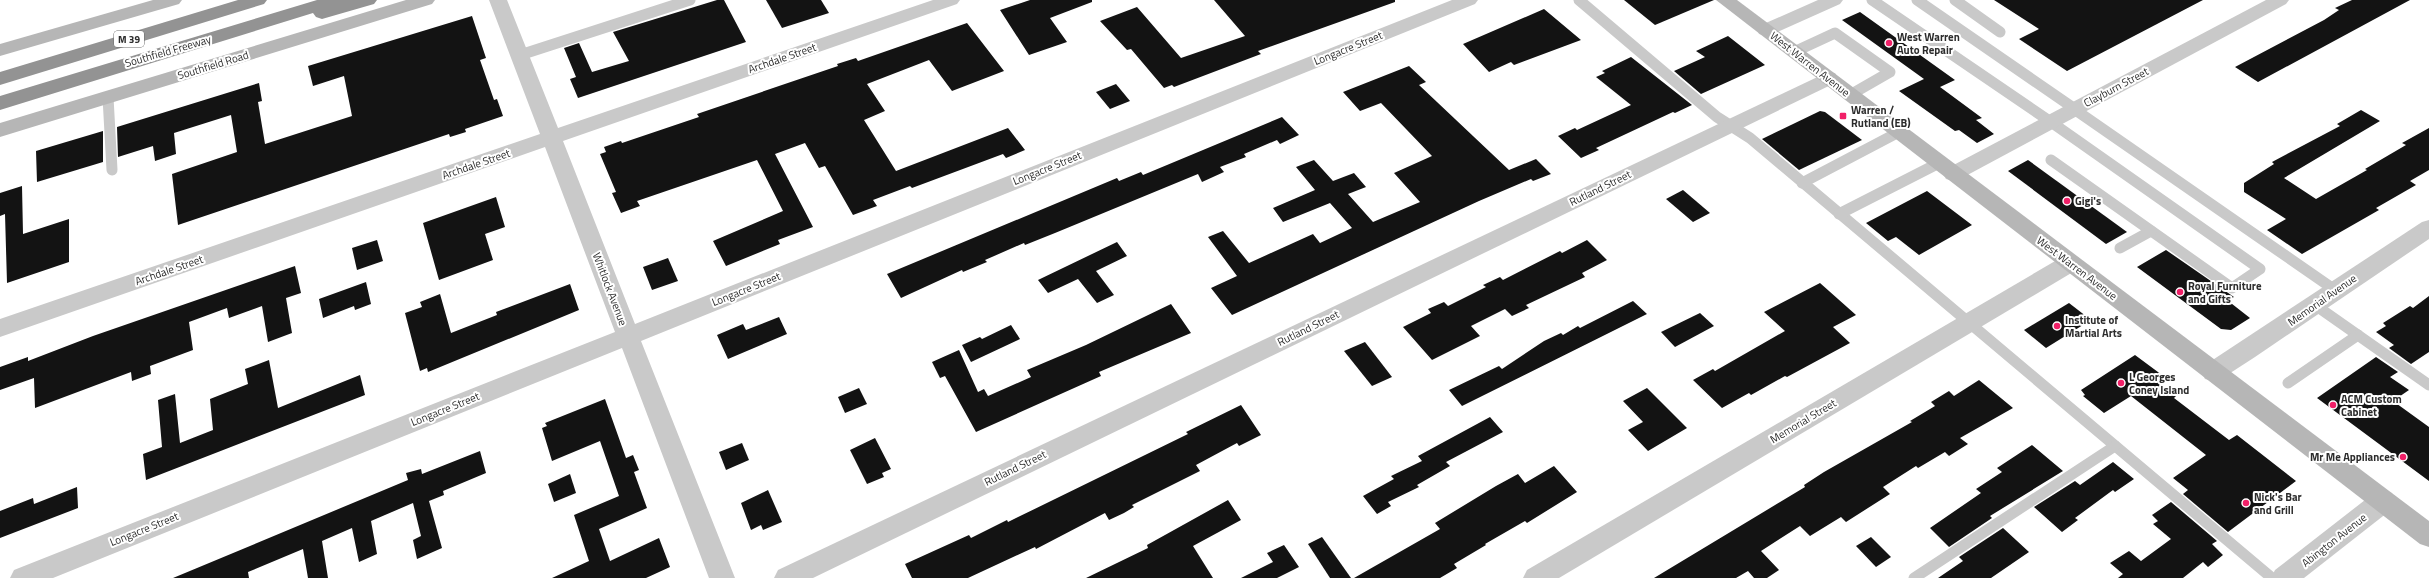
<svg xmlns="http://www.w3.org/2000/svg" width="2429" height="578" font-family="'Titillium Web',sans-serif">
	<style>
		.building { fill: #131313 }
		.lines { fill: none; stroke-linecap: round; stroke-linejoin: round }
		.service { stroke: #c9c9c9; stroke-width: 11 }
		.minor { fill: #c9c9c9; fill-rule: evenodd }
		.secondary { fill: #b6b6b6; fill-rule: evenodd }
		.motorway { fill: #939393; fill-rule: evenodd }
		.poi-dot { fill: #f12068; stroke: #fff; stroke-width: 1.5 }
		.labels { text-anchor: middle; stroke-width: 4; stroke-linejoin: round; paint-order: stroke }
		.shield { fill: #fff; stroke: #6b6b6b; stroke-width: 1 }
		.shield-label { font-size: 10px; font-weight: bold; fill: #2c2c2c }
		.poi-label { font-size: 11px; font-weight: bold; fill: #2c2c2c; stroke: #fff; text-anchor: start }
		.street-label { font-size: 11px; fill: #2c2c2c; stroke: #fff }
	</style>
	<rect width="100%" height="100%" fill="#fff"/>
	<g class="building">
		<polygon points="717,0 724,0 746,42 578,98 570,79 576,77 564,48 579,43 592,72 629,61 613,32"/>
		<polygon points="766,0 821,0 829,13 782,28"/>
		<polygon points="1030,0 1092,0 1092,2 1050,18 1067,42 1029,55 1000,10"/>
		<polygon points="1214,0 1395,0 1395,2 1258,51 1261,54 1174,87 1172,85 1164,88 1131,49 1127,50 1100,21 1137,7 1181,58 1245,36"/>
		<polygon points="1624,0 1714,0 1655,25"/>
		<polygon points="1994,0 2203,0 2067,71 2019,39 2039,29"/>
		<polygon points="2352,0 2410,0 2258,82 2235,67 2324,20 2339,10 2335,8"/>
		<polygon points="1544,9 1581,40 1514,65 1511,62 1489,72 1463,44"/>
		<polygon points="1860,12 1955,80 1940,87 1982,118 1976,120 1994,134 1977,143 1959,130 1955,131 1899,91 1924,79 1842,20"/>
		<polygon points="472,16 486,58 480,60 494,100 497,99 503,116 465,129 466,132 450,137 449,134 178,225 172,174 237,152 231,115 174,133 176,154 155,161 153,146 118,157 117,127 259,83 262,101 258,102 265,144 352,116 344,76 313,86 308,66"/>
		<polygon points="967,23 1004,71 952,91 929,60 867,84 885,111 864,120 896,171 1008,128 1025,150 1006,158 1003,154 912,188 910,186 873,200 877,206 853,215 825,166 819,168 805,143 775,154 813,227 778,240 780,244 726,266 713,241 783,211 757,160 637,201 640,206 621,213 612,193 616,192 600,154 606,152 604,147 621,141 622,143 699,117 697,114 838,66 837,64 856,58 858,61"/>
		<polygon points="1728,36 1765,65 1701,94 1674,71 1705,57 1696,51"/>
		<polygon points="1631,57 1692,105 1675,113 1673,112 1596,148 1599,150 1581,158 1558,136 1575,128 1577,130 1631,105 1596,77 1605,73 1602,71"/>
		<polygon points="1409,66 1426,82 1419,85 1509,170 1536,159 1551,174 1533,181 1531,179 1479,201 1232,315 1211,288 1237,276 1208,237 1223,231 1249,263 1313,234 1320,243 1352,228 1330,203 1283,222 1273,208 1315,190 1296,167 1314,160 1333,181 1354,173 1366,187 1348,194 1373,222 1420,202 1394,173 1432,156 1381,103 1360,111 1343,92"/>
		<polygon points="1116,84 1130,101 1110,109 1096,92"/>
		<polygon points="2361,110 2380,121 2284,178 2316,199 2367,170 2365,169 2406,145 2402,143 2429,128 2429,170 2410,181 2416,185 2376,208 2379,210 2302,254 2267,230 2286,219 2244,192 2244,183 2274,164 2272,162 2340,126 2337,124"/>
		<polygon points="1820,111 1825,112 1862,140 1799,170 1762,139"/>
		<polygon points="1282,117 1299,135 1280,144 1277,140 1244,154 1246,157 1220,167 1224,172 1202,182 1198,174 1055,233 1025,245 1024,243 985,260 987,262 963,272 962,270 901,298 887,274 1117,178 1119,181 1141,172 1143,175"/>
		<polygon points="103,131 103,162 37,182 36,151"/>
		<polygon points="2028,160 2127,232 2106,244 2008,171"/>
		<polygon points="22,186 23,234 69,219 69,262 7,283 5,214 0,216 0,193"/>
		<polygon points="1683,190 1710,213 1693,222 1666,199"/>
		<polygon points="1927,191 1972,225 1919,255 1896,237 1888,241 1866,223"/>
		<polygon points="496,197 505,227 485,234 493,260 439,280 423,223"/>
		<polygon points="377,240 383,261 357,270 352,248"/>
		<polygon points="1587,240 1607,260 1582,273 1585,277 1526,305 1529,308 1512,316 1505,309 1471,326 1480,336 1432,360 1403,327 1431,313 1428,309 1444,302 1448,306 1486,287 1483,285 1500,277 1503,280 1560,251 1562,253"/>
		<polygon points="1117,242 1127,256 1096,271 1114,295 1097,303 1078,279 1048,293 1038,280"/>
		<polygon points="2166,250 2234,297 2227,300 2250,318 2231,330 2221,329 2137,267"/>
		<polygon points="668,258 678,281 652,290 643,267"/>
		<polygon points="295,266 301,293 286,298 292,333 268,342 262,306 229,318 227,308 189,322 193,350 150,366 151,374 132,381 131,372 35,408 34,378 0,390 0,367 28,357 28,361 93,336"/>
		<polygon points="366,282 371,304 355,310 354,306 323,318 319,299"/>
		<polygon points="1820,283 1856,315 1833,327 1850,343 1787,377 1785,376 1751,395 1749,393 1722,408 1693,380 1713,369 1715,371 1785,331 1764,312"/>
		<polygon points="570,284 579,310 428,372 427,368 420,371 405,313 422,307 420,302 440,294 451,333 497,315 496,312"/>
		<polygon points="2429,296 2429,352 2411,364 2389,348 2394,345 2376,332 2386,326 2383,323 2410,306 2413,308"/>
		<polygon points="1633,301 1647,314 1462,406 1449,390 1499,366 1502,369 1544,341 1561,333 1563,335 1578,326 1580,328"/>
		<polygon points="2069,303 2091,320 2046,348 2024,330"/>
		<polygon points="1171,304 1191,333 1099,372 1101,376 976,432 945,376 940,378 932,362 959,350 978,392 984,389 988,396 1031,377 1027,370 1086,345"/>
		<polygon points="1700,313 1714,326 1675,347 1661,332"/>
		<polygon points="779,317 787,334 728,359 717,335 743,324 746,330"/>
		<polygon points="1011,325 1020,339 971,362 962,345 980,337 982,339"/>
		<polygon points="1365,342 1392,377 1372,386 1344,351"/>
		<polygon points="2135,355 2162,375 2155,380 2176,396 2174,398 2229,440 2237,435 2296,481 2228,532 2183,494 2188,490 2173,478 2206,455 2131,396 2104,413 2083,396 2085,395 2081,390"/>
		<polygon points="2376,357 2398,372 2390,377 2409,390 2393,401 2429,427 2429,481 2317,398"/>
		<polygon points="269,360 278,408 360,375 365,395 146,480 143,454 162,447 158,400 175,394 180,443 213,430 210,399 248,384 245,369"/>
		<polygon points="1979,380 2013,408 1960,438 1968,444 1949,456 1945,452 1918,468 1916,466 1883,487 1890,494 1846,522 1841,517 1810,536 1800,526 1761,551 1779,570 1767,578 1754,578 1748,571 1736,578 1654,578 1805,487 1804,485 1824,472 1912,422 1910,421 1935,406 1931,402 1949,391 1954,396"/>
		<polygon points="859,388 867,404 845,413 838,397"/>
		<polygon points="1647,388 1687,428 1648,451 1628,430 1643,422 1623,401"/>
		<polygon points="605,399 626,458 633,455 639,470 634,472 647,508 599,529 610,561 659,538 670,567 646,578 552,578 589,561 574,515 619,496 600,441 552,461 542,428 547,426 545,423"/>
		<polygon points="1241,405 1261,435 1239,446 1237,443 1196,465 1200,471 1132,505 1134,507 1124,513 1109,520 1105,513 1036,549 1035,547 968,578 912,578 905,564 969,535 971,538 1007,520 1008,522 1188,434 1186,432"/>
		<polygon points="1490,417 1503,432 1446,462 1450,466 1417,485 1419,487 1388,502 1391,506 1377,514 1363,496 1394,479 1391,476 1422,461 1418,456"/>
		<polygon points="875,438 891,469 882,473 884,477 867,484 850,450"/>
		<polygon points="742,443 749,460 726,470 719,452"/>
		<polygon points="2032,445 2063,471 1990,516 1992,518 1949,547 1930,528 1981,493 1976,489 2002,472 1997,468"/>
		<polygon points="480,451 486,473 443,491 444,495 429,501 442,548 417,559 413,540 421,536 413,503 371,521 377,554 359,562 352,528 322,541 328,578 308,578 303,549 248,572 249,578 173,578 408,480 406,473 421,469 422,474"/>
		<polygon points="2113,462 2134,479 2115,492 2113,490 2075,518 2078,520 2062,532 2034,507 2075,481 2080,485"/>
		<polygon points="1554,466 1577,492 1527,523 1525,521 1485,544 1486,545 1454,564 1457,568 1440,578 1354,578 1440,529 1435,523 1496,486 1518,474 1525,483"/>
		<polygon points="570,474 576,493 554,502 548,484"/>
		<polygon points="77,487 78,508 0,538 0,511 33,498 34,504"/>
		<polygon points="768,490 782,522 763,530 761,525 751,530 741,503"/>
		<polygon points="1228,500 1241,520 1193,546 1213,578 1086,578 1148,548 1147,545"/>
		<polygon points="2171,502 2217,541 2212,544 2223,555 2208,567 2203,562 2183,578 2118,578 2123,574 2110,563 2129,551 2141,561 2171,539 2153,524 2158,521 2152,515"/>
		<polygon points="2003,528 2029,552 1991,578 1938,578 1963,561 1959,557"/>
		<polygon points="1322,537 1351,578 1330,578 1308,544"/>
		<polygon points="1871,537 1891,557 1876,567 1856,546"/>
		<polygon points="1284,545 1299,567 1277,578 1241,578 1273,562 1267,553"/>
	</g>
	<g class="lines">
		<g class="service">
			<polyline points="1579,0 1717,117 1750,138 2272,578"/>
			<polyline points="1872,0 2051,122 2260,269 2232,288 2051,160"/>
			<polyline points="1917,0 2075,109"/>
			<polyline points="1955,0 2000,32"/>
			<polyline points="1794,52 1835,33 1890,72 1850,95"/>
			<polyline points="520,55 690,0"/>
			<polyline points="108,97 112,170"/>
			<polyline points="2074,109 2335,290"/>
			<polyline points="1802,183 1899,132"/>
			<polyline points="1839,214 1939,163"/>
			<polyline points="2120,248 2151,231"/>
			<polyline points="2315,305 2429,385"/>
			<polyline points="2288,383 2358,335"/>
			<polyline points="1914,578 2115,446"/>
		</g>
		<g class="minor">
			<polygon points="489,0 507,0 558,128 933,0 960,0 957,4 563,141 635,324 1452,0 1478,0 1475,4 641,341 735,578 709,578 622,348 53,578 10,578 14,570 615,332 545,147 0,337 0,319 540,134"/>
			<polygon points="1818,0 1843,0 1840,4 1773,34 1766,36 1759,34 1757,30 1759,26"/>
			<polygon points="2266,0 2289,0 2286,4 1960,179 1953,181 1946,179 1943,174 1946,169"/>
			<polygon points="1828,72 1835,73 1838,78 1835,83 813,578 774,578 778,570"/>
			<polygon points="2429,220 2429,239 2255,357 2221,379 2213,381 2205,379 2201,372 2205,365 2422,222"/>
			<polygon points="2070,255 2078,257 2081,263 2078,269 1559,578 1523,578 1527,570 2062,257"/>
			<polygon points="2383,490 2392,493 2395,501 2392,509 2304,578 2271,578 2275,570 2374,493"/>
		</g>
		<g class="secondary">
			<polygon points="153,0 182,0 179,4 0,56 0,44"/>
			<polygon points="406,0 435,0 432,4 0,137 0,123"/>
			<polygon points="1716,0 1737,0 2429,521 2429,547 2420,544"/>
		</g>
		<g class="motorway">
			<polygon points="238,0 267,0 264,4 0,85 0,72"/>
			<polygon points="317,0 377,0 374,4 322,19 316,17 313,13 0,110 0,96"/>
		</g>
	</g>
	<g class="poi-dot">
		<circle cx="1889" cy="43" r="4"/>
		<rect x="1839" y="112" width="8" height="8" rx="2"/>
		<circle cx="2067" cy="201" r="4"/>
		<circle cx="2180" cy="292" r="4"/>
		<circle cx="2057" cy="326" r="4"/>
		<circle cx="2121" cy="383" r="4"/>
		<circle cx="2333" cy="405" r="4"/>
		<circle cx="2403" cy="457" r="4"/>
		<circle cx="2246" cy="503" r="4"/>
	</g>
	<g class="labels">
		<rect class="shield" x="114" y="31" width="30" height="16" rx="3"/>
		<g class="shield-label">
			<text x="129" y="43">M 39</text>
		</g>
		<g class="poi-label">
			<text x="1897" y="41">West Warren<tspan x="1897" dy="13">Auto Repair</tspan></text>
			<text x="1851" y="114">Warren /<tspan x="1851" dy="13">Rutland (EB)</tspan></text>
			<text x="2075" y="205">Gigi's</text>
			<text x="2188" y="290">Royal Furniture<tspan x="2188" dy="13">and Gifts</tspan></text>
			<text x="2065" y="324">Institute of<tspan x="2065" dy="13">Martial Arts</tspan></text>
			<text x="2129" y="381">L Georges<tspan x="2129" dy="13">Coney Island</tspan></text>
			<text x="2341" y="403">ACM Custom<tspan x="2341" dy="13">Cabinet</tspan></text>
			<text x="2395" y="461" text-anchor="end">Mr Me Appliances</text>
			<text x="2254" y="501">Nick's Bar<tspan x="2254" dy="13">and Grill</tspan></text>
		</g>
		<g class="street-label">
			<text transform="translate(1348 48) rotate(-22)" y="4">Longacre Street</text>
			<text transform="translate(168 51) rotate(-16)" y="4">Southfield Freeway</text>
			<text transform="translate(782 58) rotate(-19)" y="4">Archdale Street</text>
			<text transform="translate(1810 64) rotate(38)" y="4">West Warren Avenue</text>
			<text transform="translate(213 65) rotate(-17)" y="4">Southfield Road</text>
			<text transform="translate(2116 87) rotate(-28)" y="4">Clayburn Street</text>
			<text transform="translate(476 164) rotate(-19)" y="4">Archdale Street</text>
			<text transform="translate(1047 168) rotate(-22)" y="4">Longacre Street</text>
			<text transform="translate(1600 188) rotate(-26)" y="4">Rutland Street</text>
			<text transform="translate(2077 268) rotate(37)" y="4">West Warren Avenue</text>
			<text transform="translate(169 270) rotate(-19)" y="4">Archdale Street</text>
			<text transform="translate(610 289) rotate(69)" y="4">Whitlock Avenue</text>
			<text transform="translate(746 289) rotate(-22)" y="4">Longacre Street</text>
			<text transform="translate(2322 300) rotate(-35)" y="4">Memorial Avenue</text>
			<text transform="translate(1308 328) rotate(-26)" y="4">Rutland Street</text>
			<text transform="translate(445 409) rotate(-22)" y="4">Longacre Street</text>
			<text transform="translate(1803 421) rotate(-31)" y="4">Memorial Street</text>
			<text transform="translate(1015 468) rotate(-26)" y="4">Rutland Street</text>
			<text transform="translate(144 529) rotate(-22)" y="4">Longacre Street</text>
			<text transform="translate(2334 540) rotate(-38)" y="4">Abington Avenue</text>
		</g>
	</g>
</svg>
